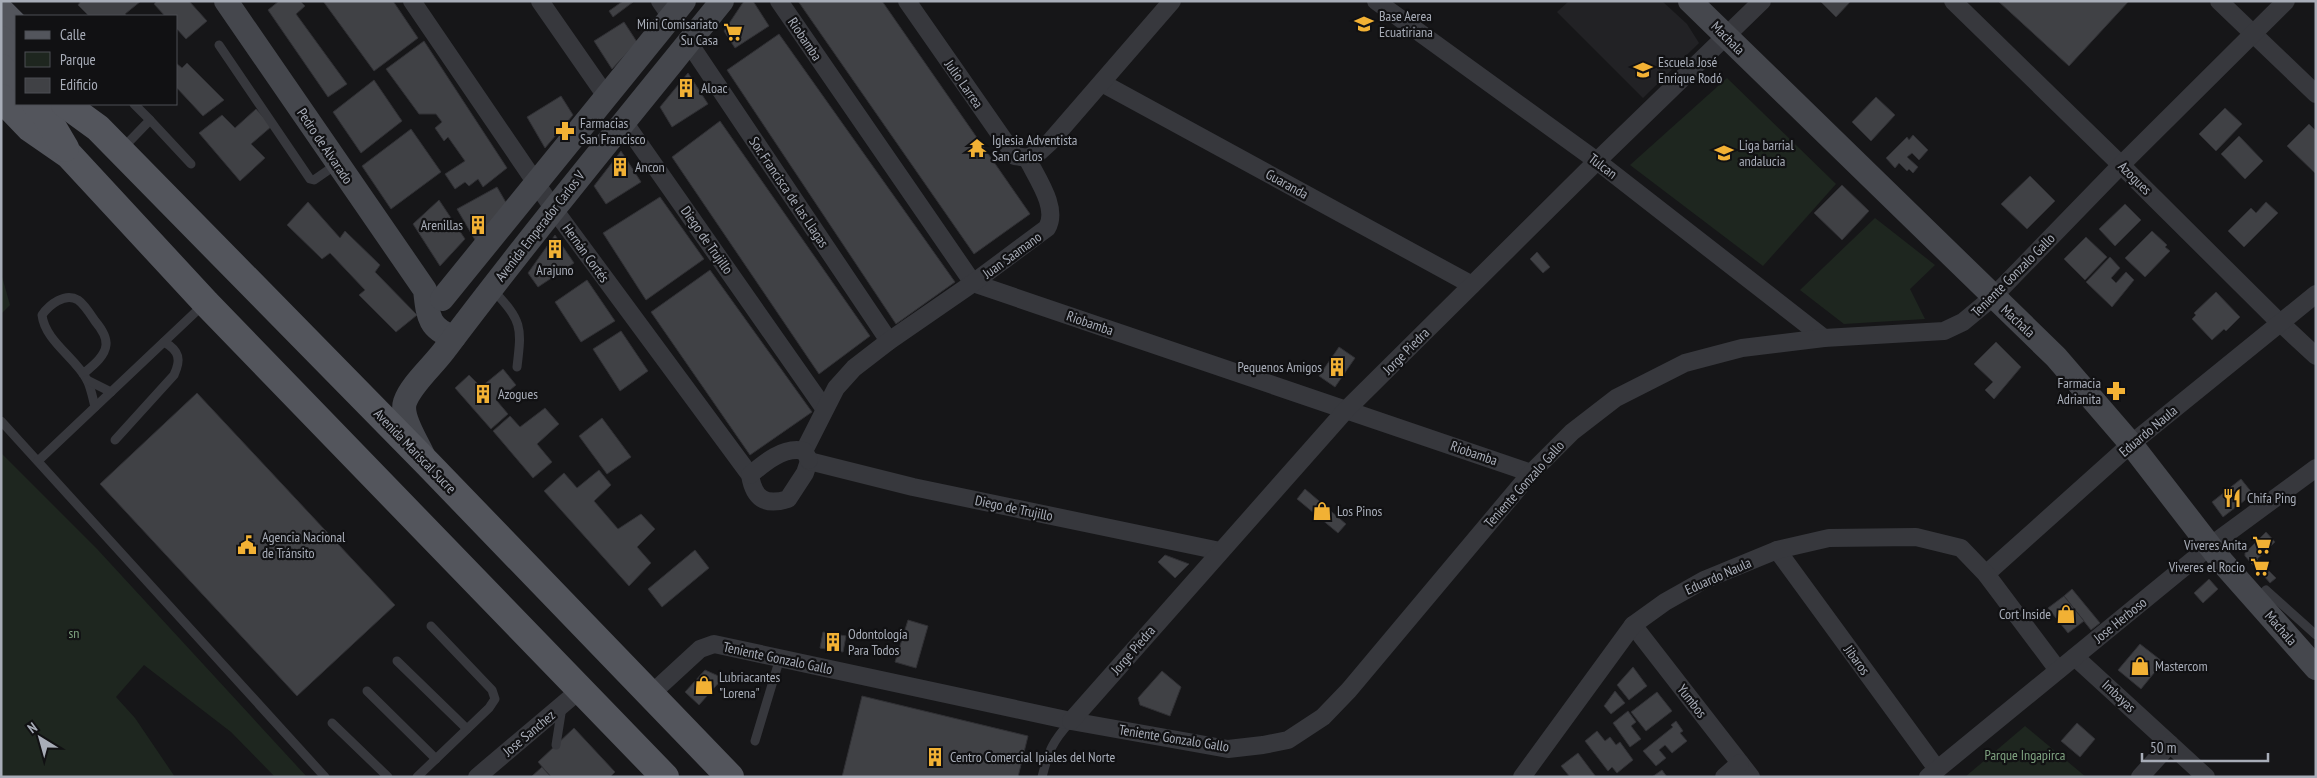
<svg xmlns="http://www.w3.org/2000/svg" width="2317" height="778" font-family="'PT Sans Narrow',sans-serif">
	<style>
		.built { fill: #222225 }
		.green { fill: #1e261f }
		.building { fill: #404145; stroke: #303034 }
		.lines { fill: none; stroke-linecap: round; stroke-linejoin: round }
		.lane { stroke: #37383d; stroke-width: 9 }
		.street { stroke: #37383d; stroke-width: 18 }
		.secondary { stroke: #45474d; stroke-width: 24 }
		.primary { stroke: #53555c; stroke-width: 28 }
		.labels { text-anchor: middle; stroke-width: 4.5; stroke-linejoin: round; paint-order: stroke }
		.poi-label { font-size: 14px; fill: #a8adb8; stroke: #111113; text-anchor: start }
		.street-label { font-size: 14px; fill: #a8adb8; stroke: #111113 }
		.park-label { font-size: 14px; fill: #7fa381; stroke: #111113 }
	</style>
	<rect width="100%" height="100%" fill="#161618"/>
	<polygon class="built" points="1569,1 1662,1 1687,24 1699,43 1643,98 1557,12"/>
	<g class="green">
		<polygon points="1727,78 1836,184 1763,266 1630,165"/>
		<polygon points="1875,218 1935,265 1910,289 1925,319 1844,324 1800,290"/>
		<polygon points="1,273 10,305 1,314"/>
		<polygon points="1,453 98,550 307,777 275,777 231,732 144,665 116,697 135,718 175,777 1,777"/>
		<polygon points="2025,726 2086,777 1965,777"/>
	</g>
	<g class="building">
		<polygon points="81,1 141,1 125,14 127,16 89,16 78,5"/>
		<polygon points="157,1 189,1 207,21 186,39 176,28 176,16 165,16 154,4"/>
		<polygon points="279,1 300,1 305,6 296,14 347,84 328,97 268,10"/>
		<polygon points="323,1 393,1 418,38 374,71"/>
		<polygon points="623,1 633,2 613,17 609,11"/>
		<polygon points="744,1 753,1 769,26 735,48 724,31"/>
		<polygon points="798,1 882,1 1030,214 974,254"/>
		<polygon points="1820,1 1851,1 1836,17"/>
		<polygon points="1998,1 2129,1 2069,66"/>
		<polygon points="624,22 637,42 612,69 594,41"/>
		<polygon points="779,34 955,282 896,324 727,70"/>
		<polygon points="424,41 507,168 483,187 478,179 469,186 465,182 455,189 445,174 465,161 448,137 444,141 435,128 442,122 436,114 419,114 386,69"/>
		<polygon points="176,63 182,68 187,63 224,100 203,116 176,87"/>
		<polygon points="688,73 708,104 672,127 660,107"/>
		<polygon points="374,80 402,121 361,153 333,112"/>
		<polygon points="561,96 573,115 545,148 527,117"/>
		<polygon points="1876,97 1895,115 1871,141 1852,122"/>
		<polygon points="2225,108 2242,124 2216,151 2199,134"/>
		<polygon points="256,109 272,126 251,144 265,158 240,181 199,133 222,115 235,128"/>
		<polygon points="720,121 870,336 819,374 672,157"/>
		<polygon points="2309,124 2316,131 2316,174 2287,146"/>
		<polygon points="411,129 441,172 391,209 362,166"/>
		<polygon points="1913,135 1928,150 1919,160 1912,153 1907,157 1918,167 1913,173 1909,169 1907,171 1899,163 1895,168 1886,158 1907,137 1909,140"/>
		<polygon points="2239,136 2263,161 2245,179 2221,154"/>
		<polygon points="621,151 641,182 606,204 594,186"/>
		<polygon points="2030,176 2055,201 2027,229 2001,204"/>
		<polygon points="1842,185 1869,211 1842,240 1814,213"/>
		<polygon points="497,187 508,206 475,240 457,209"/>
		<polygon points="660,197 704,259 646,300 603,233"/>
		<polygon points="439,200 465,239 440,266 413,224"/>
		<polygon points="308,202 340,238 345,231 380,265 375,272 417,315 396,332 359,295 365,290 330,253 322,259 287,225"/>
		<polygon points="2266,202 2278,213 2244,247 2228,231 2251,208 2256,213"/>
		<polygon points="2125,204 2141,220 2115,246 2099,229"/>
		<polygon points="2152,231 2167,245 2165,247 2170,251 2145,277 2125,258"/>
		<polygon points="555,235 574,263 538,287 528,273"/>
		<polygon points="2086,237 2107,257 2085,280 2064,259"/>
		<polygon points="1537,252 1550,267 1543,273 1530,259"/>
		<polygon points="2110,257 2120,268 2111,278 2116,283 2126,272 2134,280 2112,307 2086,282"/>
		<polygon points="710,270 812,412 750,455 651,312"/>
		<polygon points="587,280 615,321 581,342 555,302"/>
		<polygon points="2216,292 2240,317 2226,331 2224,329 2212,340 2192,319 2196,315 2194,313"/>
		<polygon points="621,331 648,371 620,391 593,349"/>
		<polygon points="1996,342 2021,367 1994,399 1985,390 1993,382 1974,364"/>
		<polygon points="1339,347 1355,358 1335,387 1319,376"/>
		<polygon points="503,369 516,385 497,401 508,414 491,429 455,388 469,375 481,387"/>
		<polygon points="197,393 395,605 297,696 100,484"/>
		<polygon points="545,408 559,424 537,444 552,462 533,478 493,431 510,416 520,427"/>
		<polygon points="602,418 631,457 607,474 579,436"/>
		<polygon points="599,470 611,485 594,501 618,529 641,514 655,529 637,547 651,563 629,586 544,491 564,473 577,488"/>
		<polygon points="2241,479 2253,494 2223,517 2212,502"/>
		<polygon points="1305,489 1346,524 1338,533 1297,499"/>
		<polygon points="2266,532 2275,542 2252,564 2245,556 2245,553"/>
		<polygon points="695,550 709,568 662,607 648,589"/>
		<polygon points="1165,555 1189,564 1175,578 1158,562"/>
		<polygon points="2257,559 2269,571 2264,576 2252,564"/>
		<polygon points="2269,571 2276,578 2270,583 2264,576"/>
		<polygon points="2209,579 2218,589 2203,603 2194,593"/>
		<polygon points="2072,589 2100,623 2091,630 2064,596"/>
		<polygon points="2064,596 2084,621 2068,633 2048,608"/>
		<polygon points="908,620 928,626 916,668 895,662"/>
		<polygon points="823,632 846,636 843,652 820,648"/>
		<polygon points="2140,644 2163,662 2141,689 2118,670"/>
		<polygon points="1633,667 1647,686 1629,700 1617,685"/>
		<polygon points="705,670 723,678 699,705 685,692"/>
		<polygon points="1162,671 1181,687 1170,716 1140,705 1138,698"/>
		<polygon points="1615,691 1625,703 1611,714 1604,706"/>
		<polygon points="1657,692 1672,711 1646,731 1631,712"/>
		<polygon points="862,696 1028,736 1018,777 842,777"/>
		<polygon points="1628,711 1636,722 1631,726 1641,739 1630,747 1613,723"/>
		<polygon points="1676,721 1683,731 1680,733 1687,741 1672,753 1665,745 1659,750 1666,758 1656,766 1643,751 1673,727 1671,725"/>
		<polygon points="2077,723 2095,739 2080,757 2061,741"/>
		<polygon points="574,728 615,772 610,777 551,777 538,762"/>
		<polygon points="1597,731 1605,741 1610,737 1616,745 1620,742 1633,760 1617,773 1612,767 1608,771 1585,741"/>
		<polygon points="1578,753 1596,777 1570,777 1561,766"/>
		<polygon points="542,767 551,777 531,777"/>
		<polygon points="1662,770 1667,777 1652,777"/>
	</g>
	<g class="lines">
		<g class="lane">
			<polyline points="219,45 310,179 314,180 337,164"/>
			<polyline points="150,120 191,164"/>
			<polyline points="122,149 150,120 134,104"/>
			<path d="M 493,290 C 522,321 522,326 517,367"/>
			<path d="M 83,374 C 91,367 105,357 106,345 C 107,337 100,327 95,321 C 91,315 84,304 78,300 C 65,292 49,305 42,315 C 45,341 76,358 87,380 C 91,388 93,399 95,407"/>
			<polyline points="87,380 111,392"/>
			<polyline points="1,421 325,777"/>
			<path d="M 115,440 L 174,375 C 181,360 180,351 164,342"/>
			<polyline points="38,461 203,305"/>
			<polyline points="2257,599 2266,590 2316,635"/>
			<polyline points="397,661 467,729"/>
			<polyline points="367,691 436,759"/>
			<polyline points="332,723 388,777"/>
			<polyline points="755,741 780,658"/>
			<polyline points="556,745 562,707"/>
			<polyline points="417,777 489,708 495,699 492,690 431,626"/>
			<path d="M 1042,777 C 1049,750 1052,742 1071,721"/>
		</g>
		<g class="street">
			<path d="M 412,1 L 553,208 L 750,475 C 754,499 765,506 788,499 L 805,473 L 809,461"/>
			<polyline points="540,1 606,96"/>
			<polyline points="660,1 671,17"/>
			<polyline points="779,1 973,283 1531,473"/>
			<polyline points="907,1 1015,156 1027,158"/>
			<polyline points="1376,1 1597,161 1824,338"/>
			<polyline points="1953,1 2116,160 2274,317 2316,356"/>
			<polyline points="2219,1 2316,94"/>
			<polyline points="689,43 889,341"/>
			<polyline points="1102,83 1472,285"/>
			<polyline points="624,122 824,408"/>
			<polyline points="1027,158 1038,153 1049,143 1172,1"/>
			<path d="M 804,451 L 836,388 L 854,368 L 889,341 L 973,283 L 1047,228 C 1059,208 1036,177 1027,158"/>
			<polyline points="809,461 913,487 1220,551"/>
			<path d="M 750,475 C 764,463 784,446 804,451 L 809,460"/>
			<polyline points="1777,550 1937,769"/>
			<polyline points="1986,574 2131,444 2316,294"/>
			<polyline points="1633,625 1751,777"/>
			<polyline points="2075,657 2206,777"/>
			<polyline points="650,695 700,649 714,644 1071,721 1228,749 1263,745 1288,740 1323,717 1349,690 1531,473 1572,432 1616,398 1685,363 1742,348 1824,338 1944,331 1963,322 1992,298 2121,165 2286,1"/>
			<polyline points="1071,721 1346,410 1597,161 1762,1"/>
			<polyline points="477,777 581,689"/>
			<polyline points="1522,777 1633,625 1665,602 1704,580 1777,550 1829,538 1916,537 1961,548 1986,574 2058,670"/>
			<polyline points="1724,777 1740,763"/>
			<polyline points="1928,777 2210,546 2316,468"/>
			<polyline points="2140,777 2170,744"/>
		</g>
		<g class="secondary">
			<path d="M 226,1 L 425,290 C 428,315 428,329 454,337"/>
			<polyline points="1690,1 2056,357 2131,444 2223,563 2316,668"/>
			<polyline points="442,299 684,1"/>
			<path d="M 423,455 C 417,441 400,417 405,402 C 411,384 435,364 446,348 C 535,230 629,116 722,1"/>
		</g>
		<g class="primary">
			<polyline points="1,12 16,27"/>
			<polyline points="1,40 16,56"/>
			<polyline points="1,68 16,83"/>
			<polyline points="1,98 30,128 69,155 206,303 665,777"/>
			<polyline points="36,104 45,114 65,148"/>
			<polyline points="65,104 98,128 428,464 730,777"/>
		</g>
	</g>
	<defs>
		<g id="school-bare" transform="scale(1.5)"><path d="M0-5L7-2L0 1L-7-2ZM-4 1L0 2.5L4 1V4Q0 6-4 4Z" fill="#f2b134" stroke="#111113" stroke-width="2.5" paint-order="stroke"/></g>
		<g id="supermarket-bare" transform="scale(1.5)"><path d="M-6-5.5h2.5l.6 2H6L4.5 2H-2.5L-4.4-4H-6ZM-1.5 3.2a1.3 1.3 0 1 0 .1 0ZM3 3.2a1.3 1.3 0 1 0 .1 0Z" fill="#f2b134" stroke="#111113" stroke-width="2.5" paint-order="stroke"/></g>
		<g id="building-bare" transform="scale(1.5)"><path d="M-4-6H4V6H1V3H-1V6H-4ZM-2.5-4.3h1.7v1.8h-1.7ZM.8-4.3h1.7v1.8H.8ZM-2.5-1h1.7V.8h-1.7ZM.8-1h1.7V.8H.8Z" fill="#f2b134" stroke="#111113" stroke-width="2.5" paint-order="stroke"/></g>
		<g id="pharmacy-bare" transform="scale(1.5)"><path d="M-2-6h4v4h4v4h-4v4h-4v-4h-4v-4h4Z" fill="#f2b134" stroke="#111113" stroke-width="2.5" paint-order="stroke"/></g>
		<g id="temple-bare" transform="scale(1.5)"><path d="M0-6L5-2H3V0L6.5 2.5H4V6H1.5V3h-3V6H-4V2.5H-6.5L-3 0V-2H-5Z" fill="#f2b134" stroke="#111113" stroke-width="2.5" paint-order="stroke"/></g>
		<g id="restaurant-bare" transform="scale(1.5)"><path d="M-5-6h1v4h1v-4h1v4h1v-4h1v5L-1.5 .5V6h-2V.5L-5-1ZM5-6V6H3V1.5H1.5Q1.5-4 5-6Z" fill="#f2b134" stroke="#111113" stroke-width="2.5" paint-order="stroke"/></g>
		<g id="shop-bare" transform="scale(1.5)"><path d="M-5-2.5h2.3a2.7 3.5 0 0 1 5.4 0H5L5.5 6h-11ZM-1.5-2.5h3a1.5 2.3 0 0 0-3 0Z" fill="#f2b134" stroke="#111113" stroke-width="2.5" paint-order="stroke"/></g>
		<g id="civic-bare" transform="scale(1.5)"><path d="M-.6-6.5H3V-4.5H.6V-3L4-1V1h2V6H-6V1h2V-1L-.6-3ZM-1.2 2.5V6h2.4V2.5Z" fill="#f2b134" stroke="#111113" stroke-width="2.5" paint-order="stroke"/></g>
	</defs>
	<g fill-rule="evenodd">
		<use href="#school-bare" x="1364" y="24"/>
		<use href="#supermarket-bare" x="733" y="32"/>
		<use href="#school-bare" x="1643" y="70"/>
		<use href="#building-bare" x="686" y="88"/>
		<use href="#pharmacy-bare" x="565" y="131"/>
		<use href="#temple-bare" x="977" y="148"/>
		<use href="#school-bare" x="1724" y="153"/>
		<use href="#building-bare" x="620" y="167"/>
		<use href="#building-bare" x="478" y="225"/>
		<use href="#building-bare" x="555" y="249"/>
		<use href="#building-bare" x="1337" y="367"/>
		<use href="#pharmacy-bare" x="2116" y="391"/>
		<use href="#building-bare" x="483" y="394"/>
		<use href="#restaurant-bare" x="2232" y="498"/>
		<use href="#shop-bare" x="1322" y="511"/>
		<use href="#civic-bare" x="247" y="545"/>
		<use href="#supermarket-bare" x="2262" y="545"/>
		<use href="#supermarket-bare" x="2260" y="567"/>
		<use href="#shop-bare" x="2066" y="614"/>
		<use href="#building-bare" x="833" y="642"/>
		<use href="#shop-bare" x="2140" y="666"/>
		<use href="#shop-bare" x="704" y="685"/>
		<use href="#building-bare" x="935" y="757"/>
	</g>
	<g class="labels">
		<g class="poi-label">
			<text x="1379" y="21">Base Aerea<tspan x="1379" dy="16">Ecuatiriana</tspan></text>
			<text x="718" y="29" text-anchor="end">Mini Comisariato<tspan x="718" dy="16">Su Casa</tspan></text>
			<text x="1658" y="67">Escuela José<tspan x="1658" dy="16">Enrique Rodó</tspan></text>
			<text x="701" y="93">Aloac</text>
			<text x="580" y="128">Farmacias<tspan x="580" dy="16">San Francisco</tspan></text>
			<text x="992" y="145">Iglesia Adventista<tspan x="992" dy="16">San Carlos</tspan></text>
			<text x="1739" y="150">Liga barrial<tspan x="1739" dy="16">andalucia</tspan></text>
			<text x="635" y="172">Ancon</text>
			<text x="463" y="230" text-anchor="end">Arenillas</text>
			<text x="555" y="275" text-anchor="middle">Arajuno</text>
			<text x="1322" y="372" text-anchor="end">Pequenos Amigos</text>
			<text x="2101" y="388" text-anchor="end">Farmacia<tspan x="2101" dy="16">Adrianita</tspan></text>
			<text x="498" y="399">Azogues</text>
			<text x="2247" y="503">Chifa Ping</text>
			<text x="1337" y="516">Los Pinos</text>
			<text x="262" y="542">Agencia Nacional<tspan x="262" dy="16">de Tránsito</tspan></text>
			<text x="2247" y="550" text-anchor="end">Viveres Anita</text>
			<text x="2245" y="572" text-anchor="end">Viveres el Rocio</text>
			<text x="2051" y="619" text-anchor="end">Cort Inside</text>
			<text x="848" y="639">Odontología<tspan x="848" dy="16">Para Todos</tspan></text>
			<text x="2155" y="671">Mastercom</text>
			<text x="719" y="682">Lubriacantes<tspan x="719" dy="16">"Lorena"</tspan></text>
			<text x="950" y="762">Centro Comercial Ipiales del Norte</text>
		</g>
		<g class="street-label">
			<text transform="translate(1728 38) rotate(45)" y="5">Machala</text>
			<text transform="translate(805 39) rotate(56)" y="5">Riobamba</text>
			<text transform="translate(964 84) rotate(55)" y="5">Julio Larrea</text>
			<text transform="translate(325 146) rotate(56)" y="5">Pedro de Alvarado</text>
			<text transform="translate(1603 166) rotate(37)" y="5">Tulcan</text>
			<text transform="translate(2135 178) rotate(45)" y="5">Azogues</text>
			<text transform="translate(1287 184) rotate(29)" y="5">Guaranda</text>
			<text transform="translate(789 192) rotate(56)" y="5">Sor. Francisca de las Llagas</text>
			<text transform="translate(540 226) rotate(-52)" y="5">Avenida Emperador Carlos V</text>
			<text transform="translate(707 240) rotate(55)" y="5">Diego de Trujillo</text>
			<text transform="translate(586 253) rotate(54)" y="5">Hernán Cortés</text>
			<text transform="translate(1012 255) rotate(-36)" y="5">Juan Saamano</text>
			<text transform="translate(2013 275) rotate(-45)" y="5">Teniente Gonzalo Gallo</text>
			<text transform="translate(2018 321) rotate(43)" y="5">Machala</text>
			<text transform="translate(1090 323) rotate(19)" y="5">Riobamba</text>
			<text transform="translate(1406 351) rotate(-45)" y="5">Jorge Piedra</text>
			<text transform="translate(2148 431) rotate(-40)" y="5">Eduardo Naula</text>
			<text transform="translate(415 451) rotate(46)" y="5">Avenida Mariscal Sucre</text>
			<text transform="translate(1474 453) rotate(19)" y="5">Riobamba</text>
			<text transform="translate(1524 484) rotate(-48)" y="5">Teniente Gonzalo Gallo</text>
			<text transform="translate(1014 508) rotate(12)" y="5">Diego de Trujillo</text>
			<text transform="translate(1718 576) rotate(-24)" y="5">Eduardo Naula</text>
			<text transform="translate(2120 620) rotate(-39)" y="5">Jose Herboso</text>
			<text transform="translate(2281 628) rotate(49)" y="5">Machala</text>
			<text transform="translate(1133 650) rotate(-49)" y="5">Jorge Piedra</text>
			<text transform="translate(778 658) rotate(12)" y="5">Teniente Gonzalo Gallo</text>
			<text transform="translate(1857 660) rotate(54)" y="5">Jibaros</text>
			<text transform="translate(2119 696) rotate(43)" y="5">Imbayas</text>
			<text transform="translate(1692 701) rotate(52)" y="5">Yumbos</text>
			<text transform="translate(529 733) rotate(-40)" y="5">Jose Sanchez</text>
			<text transform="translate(1174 738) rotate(9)" y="5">Teniente Gonzalo Gallo</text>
		</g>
		<g class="park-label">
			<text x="74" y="638">sn</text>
			<text x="2025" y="760">Parque Ingapirca</text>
		</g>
	</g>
	<rect width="2317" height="778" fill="none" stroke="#a8adb8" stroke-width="5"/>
	<rect x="15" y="15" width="162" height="90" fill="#111113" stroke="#4d4f55"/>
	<rect x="25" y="31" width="25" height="8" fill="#53555c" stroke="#4d4f55"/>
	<text x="60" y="40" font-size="15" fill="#a8adb8">Calle</text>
	<rect x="25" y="52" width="25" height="15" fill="#1e261f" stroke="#4d4f55"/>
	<text x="60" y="65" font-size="15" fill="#a8adb8">Parque</text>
	<rect x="25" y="78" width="25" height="15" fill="#404145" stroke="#4d4f55"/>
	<text x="60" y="90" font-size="15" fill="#a8adb8">Edificio</text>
	<g transform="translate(40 738) rotate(323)" stroke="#111113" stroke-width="4" paint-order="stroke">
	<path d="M0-4L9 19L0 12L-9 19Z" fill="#a8adb8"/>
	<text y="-8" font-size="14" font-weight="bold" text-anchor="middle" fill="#a8adb8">N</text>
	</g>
	<path d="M2142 753v8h126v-8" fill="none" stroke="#a8adb8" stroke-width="2.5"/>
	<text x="2150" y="753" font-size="15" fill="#a8adb8" stroke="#111113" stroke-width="4" paint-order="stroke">50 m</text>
</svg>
